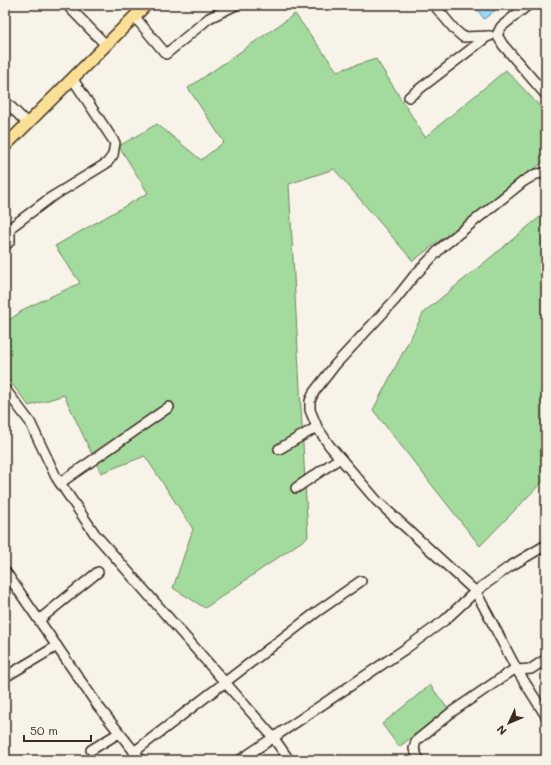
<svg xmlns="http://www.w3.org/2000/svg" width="551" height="765" font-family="Mali,sans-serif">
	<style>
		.green { fill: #a3db9f; stroke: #6f825e }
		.water { fill: #97d7f9; stroke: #7292a1 }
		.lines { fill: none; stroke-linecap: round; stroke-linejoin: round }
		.minor-casing { stroke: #3b2a1e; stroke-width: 12 }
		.major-casing { stroke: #3b2a1e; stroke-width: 14 }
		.minor { stroke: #f7f3e8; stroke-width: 9 }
		.major { stroke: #fadf96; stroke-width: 11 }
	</style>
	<rect width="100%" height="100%" fill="#f7f3e8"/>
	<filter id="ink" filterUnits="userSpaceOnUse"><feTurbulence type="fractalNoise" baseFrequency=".025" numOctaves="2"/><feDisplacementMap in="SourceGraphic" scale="8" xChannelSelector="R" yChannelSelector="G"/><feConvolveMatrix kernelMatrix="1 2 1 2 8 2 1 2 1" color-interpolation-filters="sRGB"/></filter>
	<g filter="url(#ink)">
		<g class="green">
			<polygon points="295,14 337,71 376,59 425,137 506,70 546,113 546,160 413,261 334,169 289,184 308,537 205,608 173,588 193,529 145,456 101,473 64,395 29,406 5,375 5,323 26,308 80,283 55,246 148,193 119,146 157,124 201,160 224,142 188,88"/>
			<polygon points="546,212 546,478 480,546 373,410 424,312"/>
			<polygon points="430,685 448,709 399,747 382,724"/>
		</g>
		<polygon class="water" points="474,5 502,5 484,19"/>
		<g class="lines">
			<g class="minor-casing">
				<g id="minor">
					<polyline points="67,5 105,44"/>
					<polyline points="434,5 455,30 463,37 490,36"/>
					<polyline points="528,5 501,27 497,35 503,45 546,95"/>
					<polyline points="134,16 166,54 209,18 236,5"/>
					<polyline points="409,97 488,36"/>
					<polyline points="5,101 27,123"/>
					<polyline points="546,173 536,174 524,181 442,247 414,276 395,300 335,365 314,392 310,401 310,410 317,427 329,445 377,501 476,592 517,670 546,716"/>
					<polyline points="5,246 10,241 10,228 50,198 107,163 113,155 115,143 72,78"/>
					<polyline points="5,389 30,422 56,477 95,534 273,737 289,760"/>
					<polyline points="279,449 317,427"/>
					<polyline points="60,483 169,407"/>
					<polyline points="296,488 340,458"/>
					<polyline points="5,571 98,706 141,760"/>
					<polyline points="39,620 98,572"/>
					<polyline points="517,670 531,669 546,659"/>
					<polyline points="5,677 57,646"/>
					<polyline points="91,750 119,733"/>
					<polyline points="134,752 318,611 361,581"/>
					<polyline points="240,760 405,649 445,620 476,591 509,567 546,545"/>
					<polyline points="419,760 414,749 416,741 453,711 516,668"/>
				</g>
			</g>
			<g class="major-casing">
				<polyline id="major" points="5,146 146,5"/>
			</g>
			<use href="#minor" class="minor"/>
			<use href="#major" class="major"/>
		</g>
	</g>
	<rect width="551" height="765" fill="none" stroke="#f7f3e8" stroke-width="20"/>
	<rect x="10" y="10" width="531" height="745" fill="none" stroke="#3b2a1e" stroke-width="1.5" filter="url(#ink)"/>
	<g transform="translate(509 723) rotate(226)" stroke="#f7f3e8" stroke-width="3" paint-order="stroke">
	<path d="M0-3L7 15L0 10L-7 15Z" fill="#3b2a1e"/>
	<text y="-6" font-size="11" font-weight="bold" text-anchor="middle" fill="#3b2a1e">N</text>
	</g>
	<path d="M24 735v6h67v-6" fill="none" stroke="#3b2a1e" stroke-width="2"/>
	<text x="30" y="735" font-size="12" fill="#3b2a1e" stroke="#f7f3e8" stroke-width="3" paint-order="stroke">50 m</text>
</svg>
